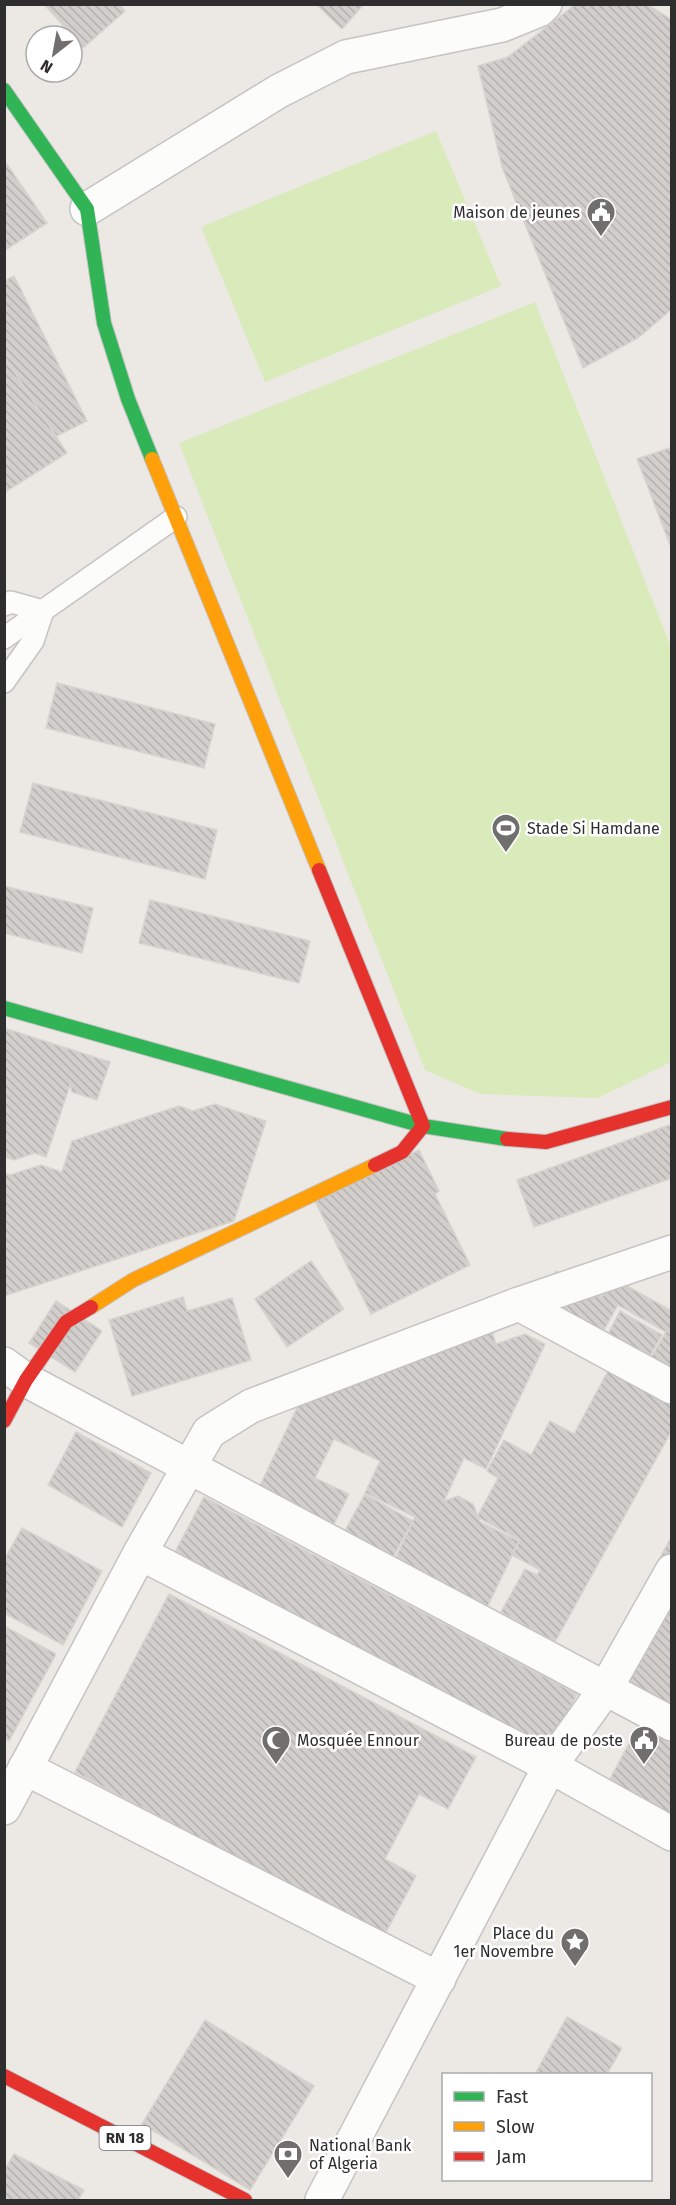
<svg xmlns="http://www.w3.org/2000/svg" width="676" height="2205" font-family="'Fira Sans',sans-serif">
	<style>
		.pitch { fill: #d9eabb }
		.building { fill: url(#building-back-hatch); stroke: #d7d4d0; stroke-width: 1.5 }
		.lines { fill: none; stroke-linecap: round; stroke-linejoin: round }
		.lane-casing { stroke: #c5c4c5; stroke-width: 24 }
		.street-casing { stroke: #c5c4c5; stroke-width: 36 }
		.fast-casing { stroke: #c5c4c5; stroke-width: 16 }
		.slow-casing { stroke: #c5c4c5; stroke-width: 16 }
		.jam-casing { stroke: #c5c4c5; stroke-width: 16 }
		.lane { stroke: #fcfcfb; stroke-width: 21 }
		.street { stroke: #fcfcfb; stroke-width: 33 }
		.fast { stroke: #30b455; stroke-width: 14 }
		.slow { stroke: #ff9f0a; stroke-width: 14 }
		.jam { stroke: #e5322d; stroke-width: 14 }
		.labels { text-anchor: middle; stroke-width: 5; stroke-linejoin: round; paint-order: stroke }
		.shield { fill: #fff; stroke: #6d6d6d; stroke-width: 1.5 }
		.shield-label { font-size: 15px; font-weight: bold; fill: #2e2e2e }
		.poi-label { font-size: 16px; fill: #2e2e2e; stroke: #fff; text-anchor: end }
	</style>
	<defs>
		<pattern id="building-back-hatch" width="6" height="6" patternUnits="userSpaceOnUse" patternTransform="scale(1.5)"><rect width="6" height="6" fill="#d1cecb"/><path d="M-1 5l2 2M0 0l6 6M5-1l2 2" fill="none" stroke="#b4b1af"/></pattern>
	</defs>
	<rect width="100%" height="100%" fill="#ece8e4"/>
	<g class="pitch">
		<polygon points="436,131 501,286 265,382 201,227"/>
		<polygon points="535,302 671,647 671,1062 598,1098 480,1094 425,1070 179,443"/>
	</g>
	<g class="building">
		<polygon points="44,4 119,4 125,11 83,48"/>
		<polygon points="316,4 364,4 342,29"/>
		<polygon points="576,4 647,4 672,20 672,309 638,338 583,368 502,167 478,66 508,57"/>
		<polygon points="4,160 47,223 4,251"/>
		<polygon points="14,276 87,421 47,441 4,357 4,281"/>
		<polygon points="4,356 67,453 4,493"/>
		<polygon points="672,447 672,550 637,459"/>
		<polygon points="57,683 215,724 204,768 46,728"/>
		<polygon points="33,783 217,830 205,879 20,832"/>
		<polygon points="4,886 93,908 82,953 4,933"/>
		<polygon points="150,900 310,941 299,983 139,943"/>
		<polygon points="4,1028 110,1062 97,1100 72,1092 70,1085 46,1157 35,1153 14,1160 4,1157"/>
		<polygon points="215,1104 266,1121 234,1221 4,1296 4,1173 10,1175 41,1165 62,1172 72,1141 179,1106 193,1111"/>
		<polygon points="672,1124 672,1178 534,1227 517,1180"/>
		<polygon points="419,1150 439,1191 435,1194 470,1265 371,1314 315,1201"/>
		<polygon points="311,1261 344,1309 287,1347 255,1299"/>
		<polygon points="556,1271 602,1297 613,1278 672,1311 672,1383 645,1368 666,1332 618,1305 600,1337 538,1302"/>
		<polygon points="183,1297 187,1311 232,1298 251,1360 132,1396 109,1320"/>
		<polygon points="56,1301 102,1331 75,1372 29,1343"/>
		<polygon points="620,1311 662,1335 647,1361 606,1338"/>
		<polygon points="490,1325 496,1344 525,1334 545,1344 486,1469 464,1458 444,1501 458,1496 473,1504 480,1522 519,1541 479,1624 394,1561 415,1517 365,1493 380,1461 334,1439 315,1478 349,1494 331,1530 256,1494 306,1389"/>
		<polygon points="609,1369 672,1404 672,1430 555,1642 501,1612 525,1569 537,1575 540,1570 512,1555 520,1540 477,1517 498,1478 487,1471 504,1440 531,1455 550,1421 574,1434"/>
		<polygon points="76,1432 151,1473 122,1527 48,1485"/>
		<polygon points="365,1494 413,1521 389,1564 341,1538"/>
		<polygon points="204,1497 577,1694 547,1752 174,1554"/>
		<polygon points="22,1528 102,1571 63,1645 4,1613 4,1560"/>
		<polygon points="672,1536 672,1712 597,1673"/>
		<polygon points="169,1594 476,1757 448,1809 419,1794 385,1859 416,1876 384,1936 75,1772"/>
		<polygon points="4,1626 56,1654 9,1741 4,1739"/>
		<polygon points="639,1725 672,1743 672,1825 605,1788"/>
		<polygon points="567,2017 622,2048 607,2074 535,2074"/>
		<polygon points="205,2020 314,2086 250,2190 142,2124"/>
		<polygon points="14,2154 84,2190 78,2200 4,2200 4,2171"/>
	</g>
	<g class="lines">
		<g class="lane-casing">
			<g id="lane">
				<polyline points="4,605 11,602 43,611 33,641 4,682"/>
				<polyline points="4,638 176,517"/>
			</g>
		</g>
		<g class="street-casing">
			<g id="street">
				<polyline points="87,209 279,91 346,57 502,25 539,10 545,4"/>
				<polyline points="519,1304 672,1387"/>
				<polyline points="4,1364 26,1380 672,1724"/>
				<polyline points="140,1553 550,1766 672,1834"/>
				<polyline points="25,1768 439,1979"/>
				<polyline points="4,1808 140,1553 209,1432 251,1406 519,1304 672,1252"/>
				<polyline points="322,2200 550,1766 606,1688 672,1571"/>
			</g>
		</g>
		<g class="fast-casing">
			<g id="fast">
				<polyline points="4,90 87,209 104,323 128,399 152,459"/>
				<polyline points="4,1008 423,1126 507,1139"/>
			</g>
		</g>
		<g class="slow-casing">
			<g id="slow">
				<polyline points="152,459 319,870"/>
				<polyline points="91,1307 133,1280 375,1165"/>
			</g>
		</g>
		<g class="jam-casing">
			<g id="jam">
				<polyline points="319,870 423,1126 402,1152 375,1165"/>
				<polyline points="507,1139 546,1142 672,1107"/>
				<polyline points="4,1421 26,1380 66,1322 91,1307"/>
				<polyline points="4,2076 245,2200"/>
			</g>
		</g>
		<use href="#lane" class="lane"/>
		<use href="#street" class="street"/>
		<use href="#fast" class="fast"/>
		<use href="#slow" class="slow"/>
		<use href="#jam" class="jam"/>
	</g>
	<defs>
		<g id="civic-pin" transform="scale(1.5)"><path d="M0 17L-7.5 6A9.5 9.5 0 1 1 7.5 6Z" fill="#706f6e" stroke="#fff"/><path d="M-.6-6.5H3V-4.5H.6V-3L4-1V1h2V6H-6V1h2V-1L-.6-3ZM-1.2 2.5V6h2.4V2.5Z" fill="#fff"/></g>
		<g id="stadium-pin" transform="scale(1.5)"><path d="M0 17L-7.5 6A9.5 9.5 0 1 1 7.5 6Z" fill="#706f6e" stroke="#fff"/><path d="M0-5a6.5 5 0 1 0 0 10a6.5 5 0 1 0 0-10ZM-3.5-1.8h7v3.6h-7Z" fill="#fff"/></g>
		<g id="mosque-pin" transform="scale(1.5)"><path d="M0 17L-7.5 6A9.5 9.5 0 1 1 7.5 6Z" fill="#706f6e" stroke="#fff"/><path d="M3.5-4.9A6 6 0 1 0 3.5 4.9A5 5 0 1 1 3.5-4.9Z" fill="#fff"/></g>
		<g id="sight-pin" transform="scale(1.5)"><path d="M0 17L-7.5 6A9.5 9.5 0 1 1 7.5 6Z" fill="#706f6e" stroke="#fff"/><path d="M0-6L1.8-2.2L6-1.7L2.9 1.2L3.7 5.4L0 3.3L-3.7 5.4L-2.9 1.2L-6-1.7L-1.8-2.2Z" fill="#fff"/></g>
		<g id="bank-pin" transform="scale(1.5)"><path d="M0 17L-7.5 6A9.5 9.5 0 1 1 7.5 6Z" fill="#706f6e" stroke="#fff"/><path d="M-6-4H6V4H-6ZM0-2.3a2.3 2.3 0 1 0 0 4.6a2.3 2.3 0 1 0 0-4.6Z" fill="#fff"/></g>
	</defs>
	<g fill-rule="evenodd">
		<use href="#civic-pin" x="601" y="212"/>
		<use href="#stadium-pin" x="506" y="828"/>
		<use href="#mosque-pin" x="276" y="1740"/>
		<use href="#civic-pin" x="644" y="1740"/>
		<use href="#sight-pin" x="575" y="1942"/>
		<use href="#bank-pin" x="288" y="2154"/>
	</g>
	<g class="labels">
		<rect class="shield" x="99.5" y="2126" width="51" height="24" rx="4.5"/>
		<g class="shield-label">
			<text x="125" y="2143">RN 18</text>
		</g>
		<g class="poi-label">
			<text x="580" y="218">Maison de jeunes</text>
			<text x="527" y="834" text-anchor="start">Stade Si Hamdane</text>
			<text x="297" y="1746" text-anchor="start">Mosquée Ennour</text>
			<text x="623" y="1746">Bureau de poste</text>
			<text x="554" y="1939">Place du<tspan x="554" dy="18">1er Novembre</tspan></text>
			<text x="309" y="2151" text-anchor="start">National Bank<tspan x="309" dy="18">of Algeria</tspan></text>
		</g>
	</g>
	<rect width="676" height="2205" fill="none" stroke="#2e2e2e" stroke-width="12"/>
	<rect x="442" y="2073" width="210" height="108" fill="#ffffff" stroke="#ababab" stroke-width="1.5"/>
	<rect x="454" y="2092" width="30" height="9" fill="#30b455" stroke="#ababab" stroke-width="1.5"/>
	<text x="496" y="2103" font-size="18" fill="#2e2e2e">Fast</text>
	<rect x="454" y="2122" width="30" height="9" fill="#ff9f0a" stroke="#ababab" stroke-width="1.5"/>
	<text x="496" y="2133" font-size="18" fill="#2e2e2e">Slow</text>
	<rect x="454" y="2152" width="30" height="9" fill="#e5322d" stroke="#ababab" stroke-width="1.5"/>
	<text x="496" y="2163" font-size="18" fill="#2e2e2e">Jam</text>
	<g transform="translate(54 54) rotate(211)"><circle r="28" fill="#ffffff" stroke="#ababab" stroke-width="1.5"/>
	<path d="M0-4.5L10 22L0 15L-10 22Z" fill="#706f6e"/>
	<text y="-9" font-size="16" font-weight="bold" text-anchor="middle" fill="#2e2e2e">N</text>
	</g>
</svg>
